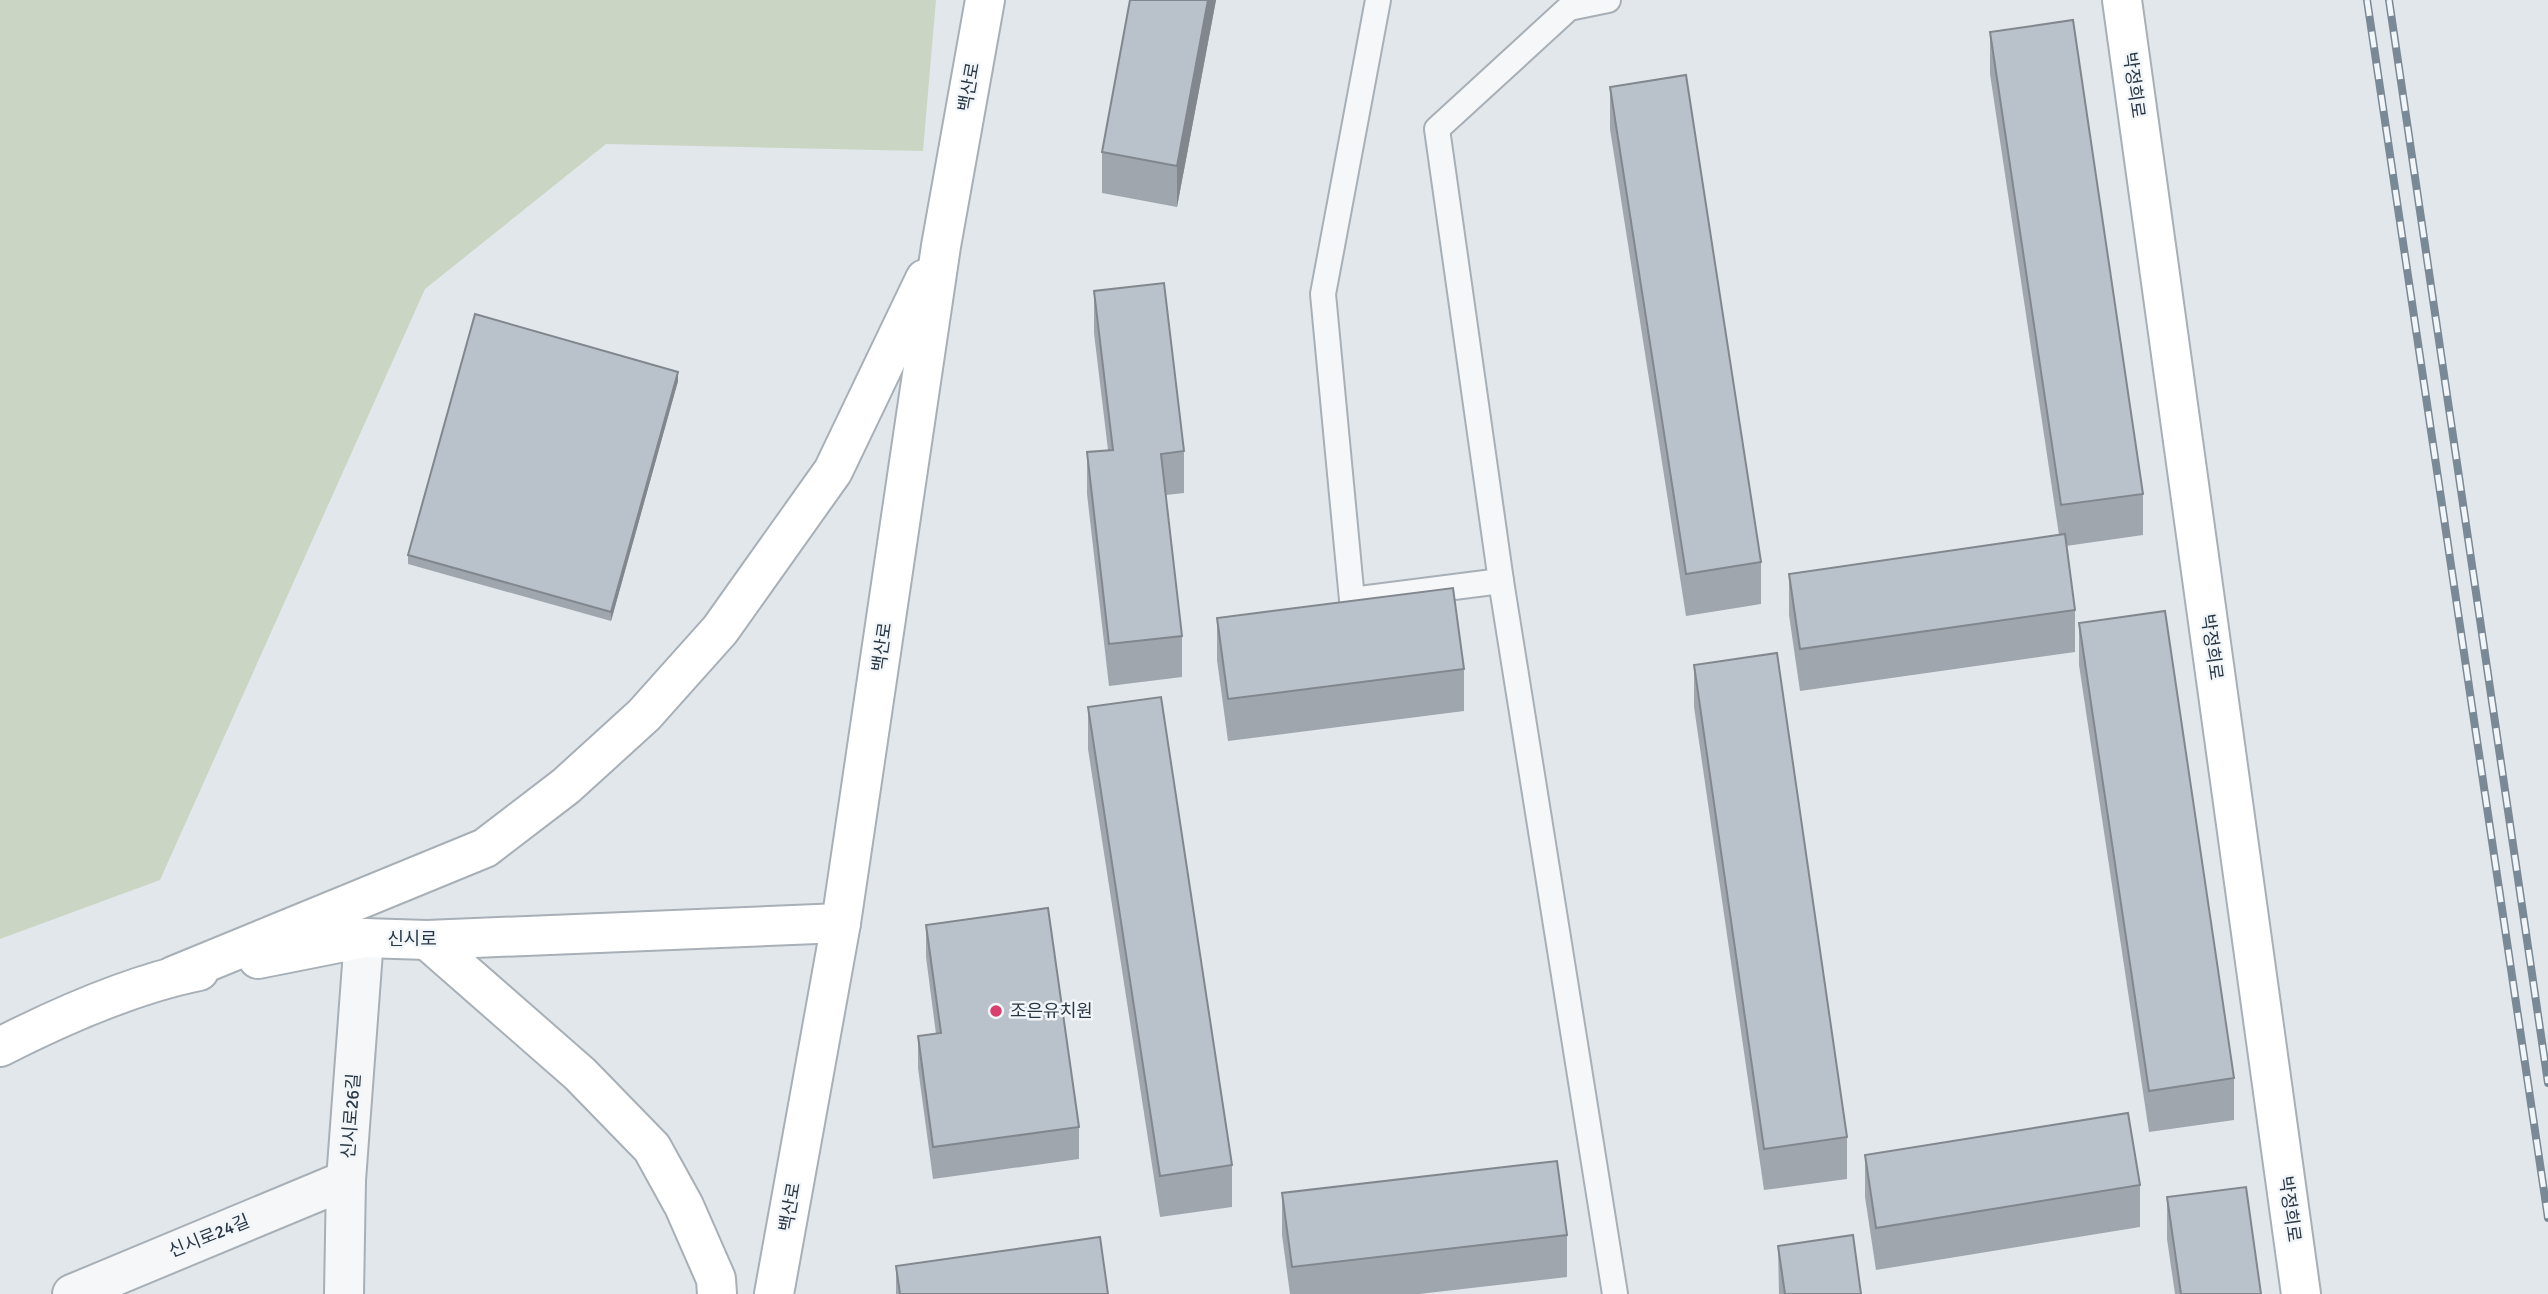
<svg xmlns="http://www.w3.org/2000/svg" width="2548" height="1294" font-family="Signika,'Noto Sans KR',sans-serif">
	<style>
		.green { fill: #cad6c3 }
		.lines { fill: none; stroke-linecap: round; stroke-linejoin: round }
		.lane-casing { stroke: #a7afb7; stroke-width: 28 }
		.street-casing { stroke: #a7afb7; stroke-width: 42 }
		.secondary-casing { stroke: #a7afb7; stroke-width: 42 }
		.lane { stroke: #f5f7f9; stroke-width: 24 }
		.street { stroke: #f5f7f9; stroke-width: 38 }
		.secondary { stroke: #fff; stroke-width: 38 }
		.rail-casing { stroke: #7a8996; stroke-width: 8 }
		.rail { stroke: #f2f6f9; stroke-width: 5; stroke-dasharray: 16; stroke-linecap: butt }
		.wall { fill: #9fa6ae }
		.shaded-wall { fill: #82878d }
		.building { fill: #b9c1ca; stroke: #82878d; stroke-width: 2 }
		.poi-dot { fill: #d83f6d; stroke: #f2f6f9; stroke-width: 2.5 }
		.labels { text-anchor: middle; stroke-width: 5; stroke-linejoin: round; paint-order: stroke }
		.street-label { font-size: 18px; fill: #293745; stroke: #f2f6f9 }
		.poi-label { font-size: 18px; fill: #293745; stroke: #f2f6f9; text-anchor: start }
	</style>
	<rect width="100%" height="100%" fill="#e2e7ec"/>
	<polygon class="green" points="0,0 936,0 923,151 606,144 425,289 160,880 0,939"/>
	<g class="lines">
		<g class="lane-casing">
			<g id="lane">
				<polyline points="1378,0 1323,294 1352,600 1501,581"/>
				<polyline points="1608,0 1569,8 1437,129 1501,581 1615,1294"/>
			</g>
		</g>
		<g class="street-casing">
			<g id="street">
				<polyline points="72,1294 346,1180"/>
				<polyline points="344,1294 346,1180 364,938"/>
			</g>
		</g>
		<g class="secondary-casing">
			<g id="secondary">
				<polyline points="2122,0 2301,1294"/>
				<polyline points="427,940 580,1074 652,1148 684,1206 716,1279 717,1294"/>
				<polyline points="258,959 364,938 427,940 841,923"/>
				<polyline points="173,976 485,848 566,786 644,715 720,630 833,471 925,279"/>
				<path d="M 0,1047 C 59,1017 134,984 199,971"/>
				<polyline points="774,1294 841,923 941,246 985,0"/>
			</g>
		</g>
		<use href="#lane" class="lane"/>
		<use href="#street" class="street"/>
		<use href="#secondary" class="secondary"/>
		<g class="rail-casing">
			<g id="rail">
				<polyline points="2367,0 2548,1218"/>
				<polyline points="2389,0 2548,1083"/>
			</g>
		</g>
		<use href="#rail" class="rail"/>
	</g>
	<g class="wall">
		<polygon points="1130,0 1216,0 1177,207 1102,193 1102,152"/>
		<polygon points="1990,32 2143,494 2143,535 2066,546 2075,610 2075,652 1800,691 1789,615 1789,574 2059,535 1990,74"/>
		<polygon points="1610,87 1761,562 1761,604 1686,616 1610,129"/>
		<polygon points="1094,291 1184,451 1184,493 1166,495 1182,636 1182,677 1109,686 1087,494 1087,452 1108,450 1094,333"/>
		<polygon points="678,381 611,621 408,564 408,555"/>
		<polygon points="1217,618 1464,669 1464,711 1228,741 1217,660"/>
		<polygon points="2079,623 2234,1078 2234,1120 2149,1132 2079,665"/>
		<polygon points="1694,665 1847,1137 1847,1179 1764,1190 1694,707"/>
		<polygon points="1088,707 1232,1165 1232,1207 1160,1217 1088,749"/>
		<polygon points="926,925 1079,1127 1079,1159 933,1179 918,1068 918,1036 936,1034 926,957"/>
		<polygon points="1865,1155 2140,1185 2140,1227 1876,1270 1865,1197"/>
		<polygon points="1282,1193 1567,1235 1567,1277 1419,1294 1290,1294 1282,1235"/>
		<polygon points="2167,1197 2261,1294 2175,1294 2167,1239"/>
		<polygon points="1778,1246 1861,1294 1779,1294"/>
		<polygon points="896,1266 1108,1294 896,1294"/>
	</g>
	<g class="shaded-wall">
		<polygon points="1208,0 1216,0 1177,207 1177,166"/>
		<polygon points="678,372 678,381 611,621 611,612"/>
	</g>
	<g class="building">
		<polygon points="1130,0 1208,0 1177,166 1102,152"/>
		<polygon points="2073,20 2143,494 2061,505 1990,32"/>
		<polygon points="1686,75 1761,562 1686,574 1610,87"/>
		<polygon points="1164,283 1184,451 1161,454 1182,636 1109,644 1087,452 1113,450 1094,291"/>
		<polygon points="475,314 678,372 611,612 408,555"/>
		<polygon points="2065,534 2075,610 1800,649 1789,574"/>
		<polygon points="1453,588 1464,669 1228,699 1217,618"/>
		<polygon points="2165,611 2234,1078 2149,1091 2079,623"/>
		<polygon points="1777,653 1847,1137 1764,1149 1694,665"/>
		<polygon points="1161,697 1232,1165 1160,1176 1088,707"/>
		<polygon points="1048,908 1079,1127 933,1147 918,1036 941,1033 926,925"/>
		<polygon points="2128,1113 2140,1185 1876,1228 1865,1155"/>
		<polygon points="1557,1161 1567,1235 1292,1267 1282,1193"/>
		<polygon points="2246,1187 2261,1294 2181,1294 2167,1197"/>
		<polygon points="1853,1235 1861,1294 1785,1294 1778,1246"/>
		<polygon points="1100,1237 1108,1294 900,1294 896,1266"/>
	</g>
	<circle class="poi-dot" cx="996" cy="1011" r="7"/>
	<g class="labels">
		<g class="street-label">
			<text transform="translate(2134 85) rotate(82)" y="6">박정희로</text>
			<text transform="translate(969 87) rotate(-80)" y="6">백산로</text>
			<text transform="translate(882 647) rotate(-82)" y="6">백산로</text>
			<text transform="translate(2212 647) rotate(82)" y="6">박정희로</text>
			<text x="412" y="945">신시로</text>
			<text transform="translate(351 1116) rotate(-86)" y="6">신시로26길</text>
			<text transform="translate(790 1207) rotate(-80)" y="6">백산로</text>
			<text transform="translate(2290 1209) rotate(82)" y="6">박정희로</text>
			<text transform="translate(209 1236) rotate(-22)" y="6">신시로24길</text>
		</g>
		<g class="poi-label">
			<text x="1010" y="1017">조은유치원</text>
		</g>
	</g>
</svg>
